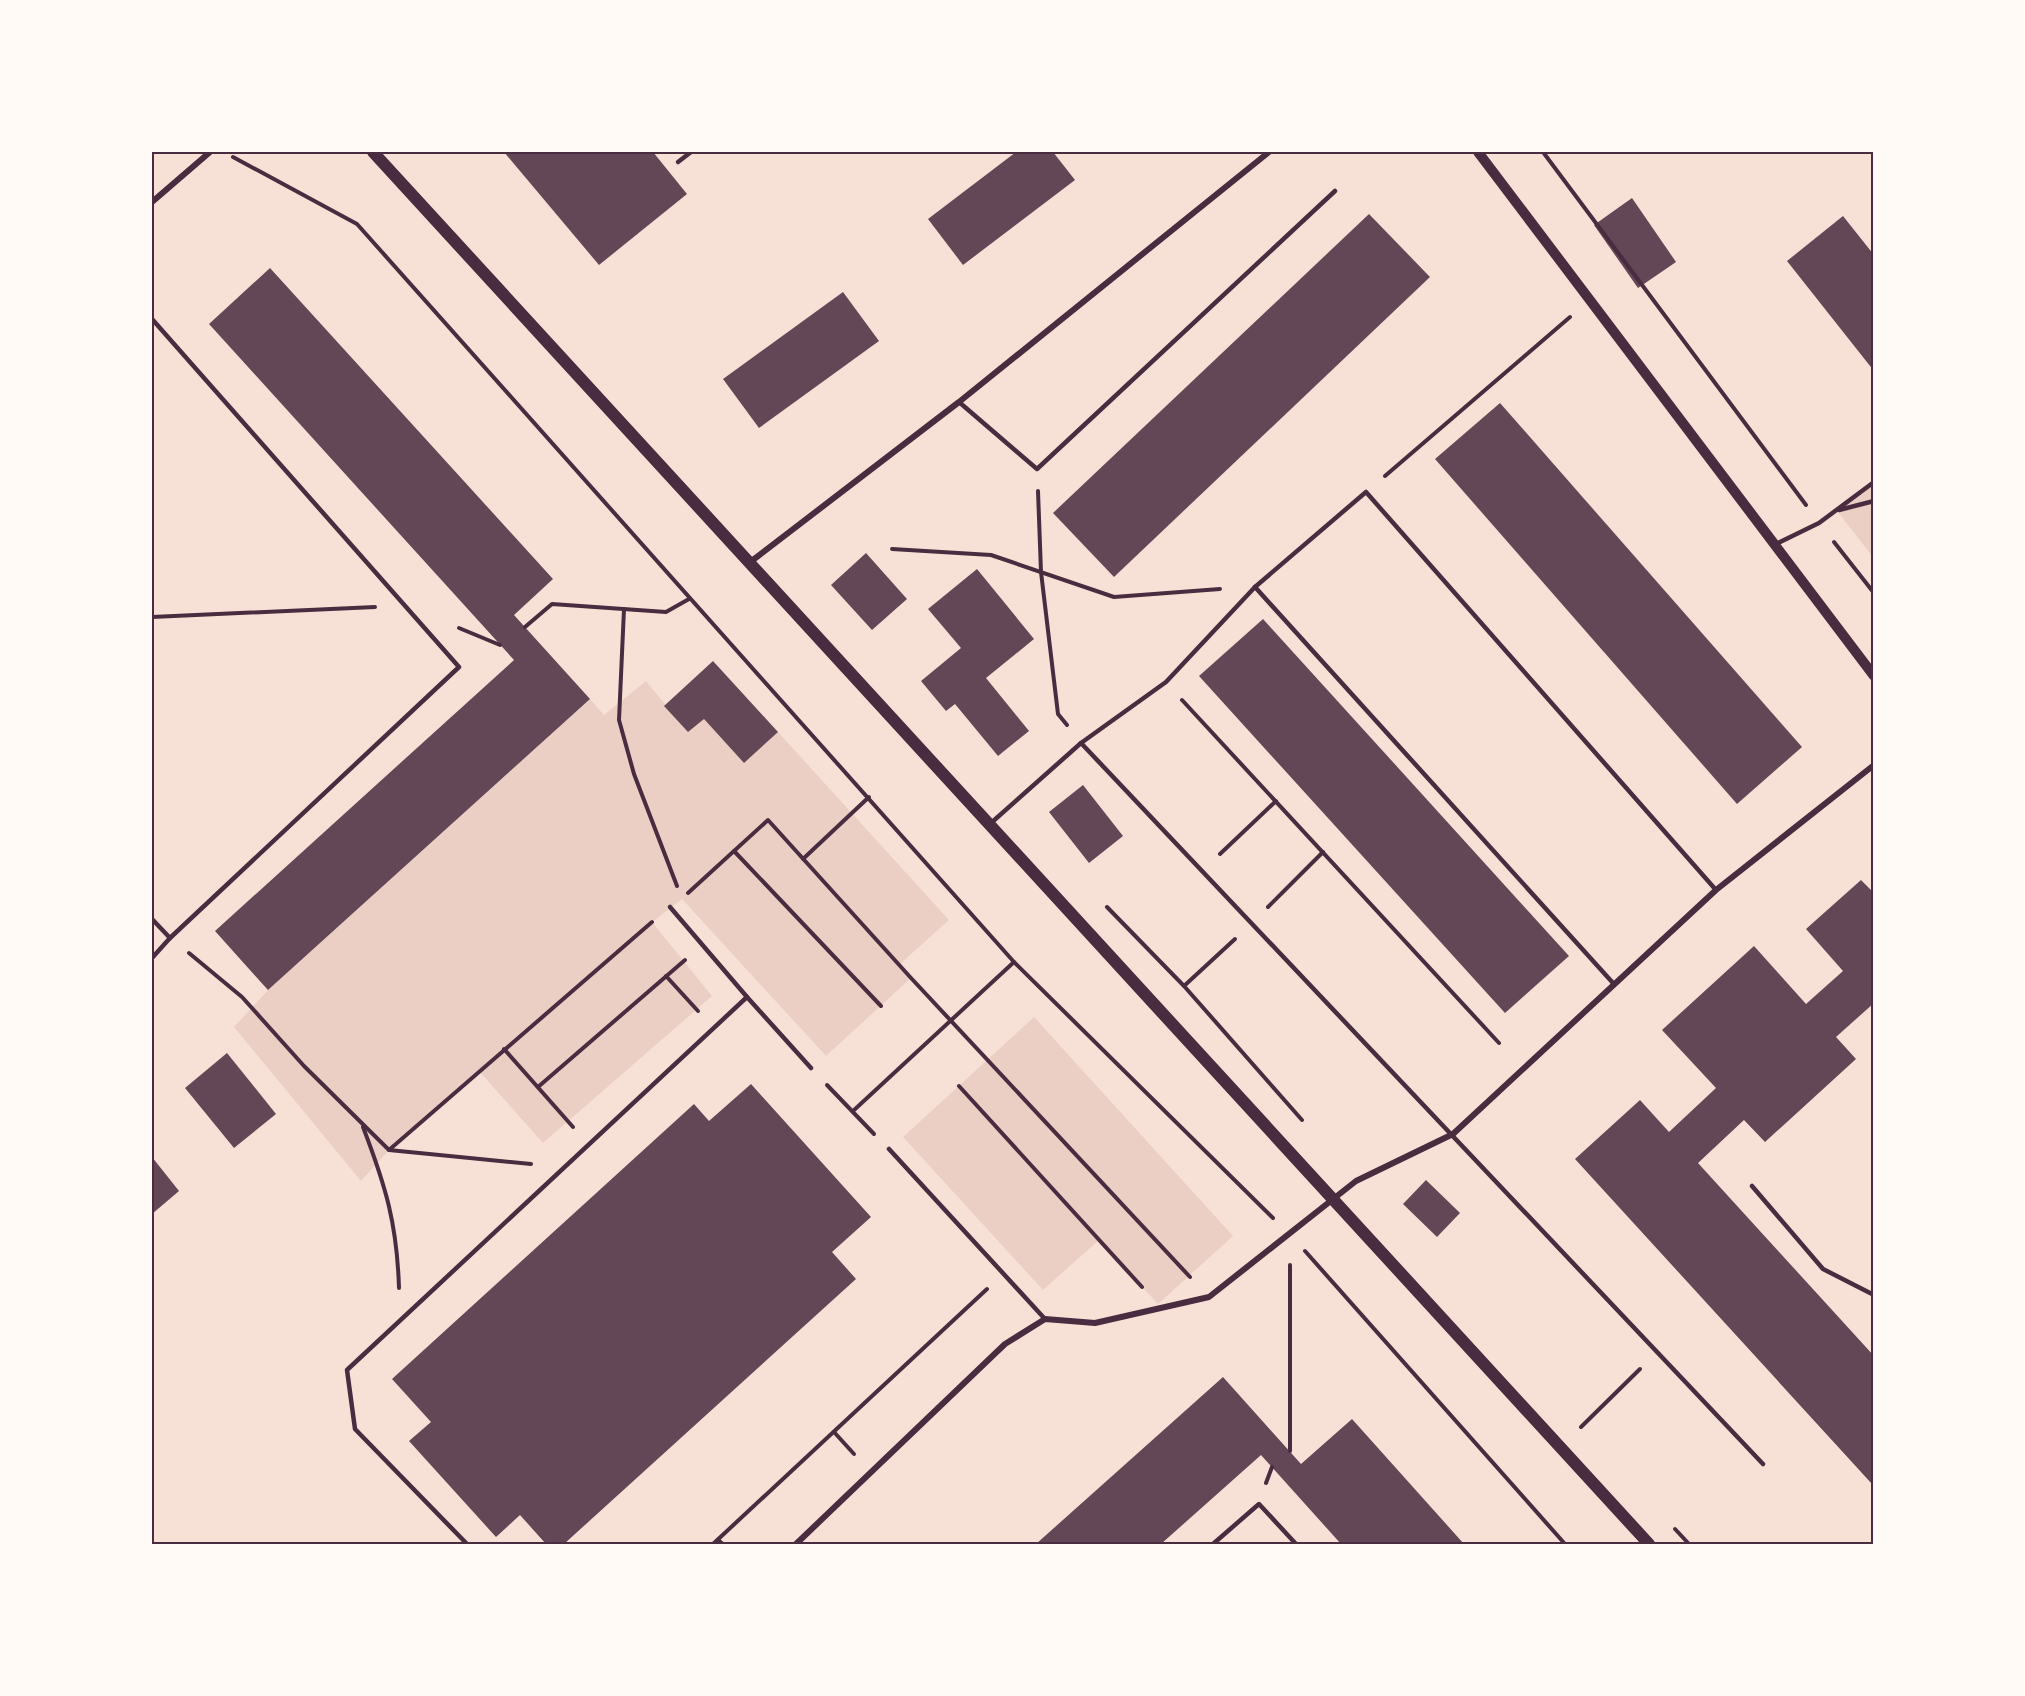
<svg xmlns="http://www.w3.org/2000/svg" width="2025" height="1696" font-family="Arial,sans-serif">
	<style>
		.green { fill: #ebcfc5 }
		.building { fill: #644757 }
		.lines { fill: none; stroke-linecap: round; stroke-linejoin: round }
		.path { stroke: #4a2c40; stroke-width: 4 }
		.service { stroke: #4a2c40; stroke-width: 4.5 }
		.minor { stroke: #4a2c40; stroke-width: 6 }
		.tertiary { stroke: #4a2c40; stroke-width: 10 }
		.secondary { stroke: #4a2c40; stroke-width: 12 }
		.neatline { fill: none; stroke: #4a2c40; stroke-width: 2 }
	</style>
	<rect width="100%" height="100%" fill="#f7e1d7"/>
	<g class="green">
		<polygon points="1873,482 1873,557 1837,511"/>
		<polygon points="646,681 688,732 704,719 744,763 778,732 949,920 899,965 911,978 826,1056 682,899 652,922 712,996 543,1143 479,1071 389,1150 361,1181 234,1027 268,990 590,699 604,715"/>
		<polygon points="1034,1017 1233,1236 1158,1304 1099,1240 1043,1290 903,1137"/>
	</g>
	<g class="building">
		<polygon points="504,152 653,152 687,194 599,265"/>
		<polygon points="1016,152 1053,152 1075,180 963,265 928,219"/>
		<polygon points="1632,198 1676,262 1638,288 1594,225"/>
		<polygon points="1369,214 1430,277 1114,577 1053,513"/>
		<polygon points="1843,216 1874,255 1874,371 1787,261"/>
		<polygon points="270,268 553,579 514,615 590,699 268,990 215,931 514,660 209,324"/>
		<polygon points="843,292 879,341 759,428 723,379"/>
		<polygon points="1500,403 1802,747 1737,804 1435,459"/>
		<polygon points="866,553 907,599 872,630 831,585"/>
		<polygon points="977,569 1034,639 986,678 1029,731 998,756 955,704 946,711 921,681 961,648 928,609"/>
		<polygon points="1263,619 1569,956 1505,1013 1199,676"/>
		<polygon points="713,661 778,732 744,763 704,719 688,732 664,706"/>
		<polygon points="1083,785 1123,836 1089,863 1049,812"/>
		<polygon points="1861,880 1874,893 1874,1003 1836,1037 1856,1059 1765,1142 1744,1120 1698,1163 1874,1356 1872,1484 1575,1159 1640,1100 1669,1132 1716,1088 1662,1030 1754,946 1806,1004 1843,971 1806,929"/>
		<polygon points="227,1053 276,1114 234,1148 185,1088"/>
		<polygon points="751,1084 871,1217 832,1252 856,1279 564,1544 546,1544 520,1515 496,1537 409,1441 431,1422 392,1379 694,1104 709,1121"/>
		<polygon points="152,1157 179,1191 152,1214"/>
		<polygon points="1426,1180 1460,1213 1437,1237 1403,1204"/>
		<polygon points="1223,1377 1301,1464 1352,1419 1464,1544 1341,1544 1261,1455 1161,1544 1036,1544"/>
	</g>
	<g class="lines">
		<g class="path">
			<polyline points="1543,152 1806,505"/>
			<polyline points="233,157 357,224 1014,962 1273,1218"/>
			<polyline points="1385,476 1570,317"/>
			<polyline points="1038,491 1041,572 1058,714 1067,725"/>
			<polyline points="1834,542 1874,593"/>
			<polyline points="892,549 991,555 1114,597 1220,589"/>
			<polyline points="624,609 619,720 634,774 677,886"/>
			<polyline points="152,617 375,607"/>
			<polyline points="525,627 552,604 666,612 689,599"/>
			<polyline points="459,628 500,645"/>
			<polyline points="1182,700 1499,1043"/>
			<polyline points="734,851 881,1006"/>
			<polyline points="1220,854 1276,801"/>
			<polyline points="803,859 869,797"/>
			<polyline points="688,893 768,820 911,978 1190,1277"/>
			<polyline points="1107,907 1184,986 1302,1120"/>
			<polyline points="1268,907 1323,852"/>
			<polyline points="189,953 242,997 304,1066 389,1150 531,1164"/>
			<polyline points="666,976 698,1011"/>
			<polyline points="1184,986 1235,939"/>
			<polyline points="504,1049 573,1127"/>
			<polyline points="827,1085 874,1134"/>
			<polyline points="959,1086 1142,1287"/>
			<polyline points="538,1087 685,960"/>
			<polyline points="853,1111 1014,962"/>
			<path d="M 363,1127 C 386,1187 397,1224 399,1288"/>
			<polyline points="389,1150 652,922"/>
			<polyline points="1305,1251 1565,1544"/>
			<polyline points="1581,1427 1640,1369"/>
			<polyline points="834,1432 854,1454"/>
			<polyline points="1290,1451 1290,1265"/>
			<polyline points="1266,1483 1272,1467"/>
			<polyline points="1675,1529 1689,1544"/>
			<polyline points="718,1540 723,1544"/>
			<polyline points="713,1544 987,1289"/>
		</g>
		<g class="service">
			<polyline points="678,162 691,152"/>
			<polyline points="152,319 459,667 170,938 152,958"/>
			<polyline points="959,402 1037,469 1335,191"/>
			<polyline points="1839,510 1874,501"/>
			<polyline points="1776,544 1819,523 1874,482"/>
			<polyline points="1255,587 1613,983"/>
			<polyline points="1081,743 1166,682 1255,587 1366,492 1716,890"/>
			<polyline points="991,823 1081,743 1763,1464"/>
			<polyline points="670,907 747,997"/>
			<polyline points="152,919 170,938"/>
			<polyline points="889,1149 1045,1319"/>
			<polyline points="1752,1186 1823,1269 1874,1295"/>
			<polyline points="467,1544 355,1429 347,1370 747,997 811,1068"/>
			<polyline points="1213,1544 1259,1504 1296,1544"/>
		</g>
		<g class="minor">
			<polyline points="152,202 210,152"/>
			<polyline points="749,563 959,402 1269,152"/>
			<polyline points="796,1544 1005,1344 1045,1319 1095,1323 1209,1297 1356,1181 1453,1134 1716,890 1874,765"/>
		</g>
		<polyline class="tertiary" points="1478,152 1874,676"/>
		<polyline class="secondary" points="373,152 1649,1544"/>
	</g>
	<rect width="2025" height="1696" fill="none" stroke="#fffaf5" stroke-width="306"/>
	<rect x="153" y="153" width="1719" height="1390" class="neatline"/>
</svg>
